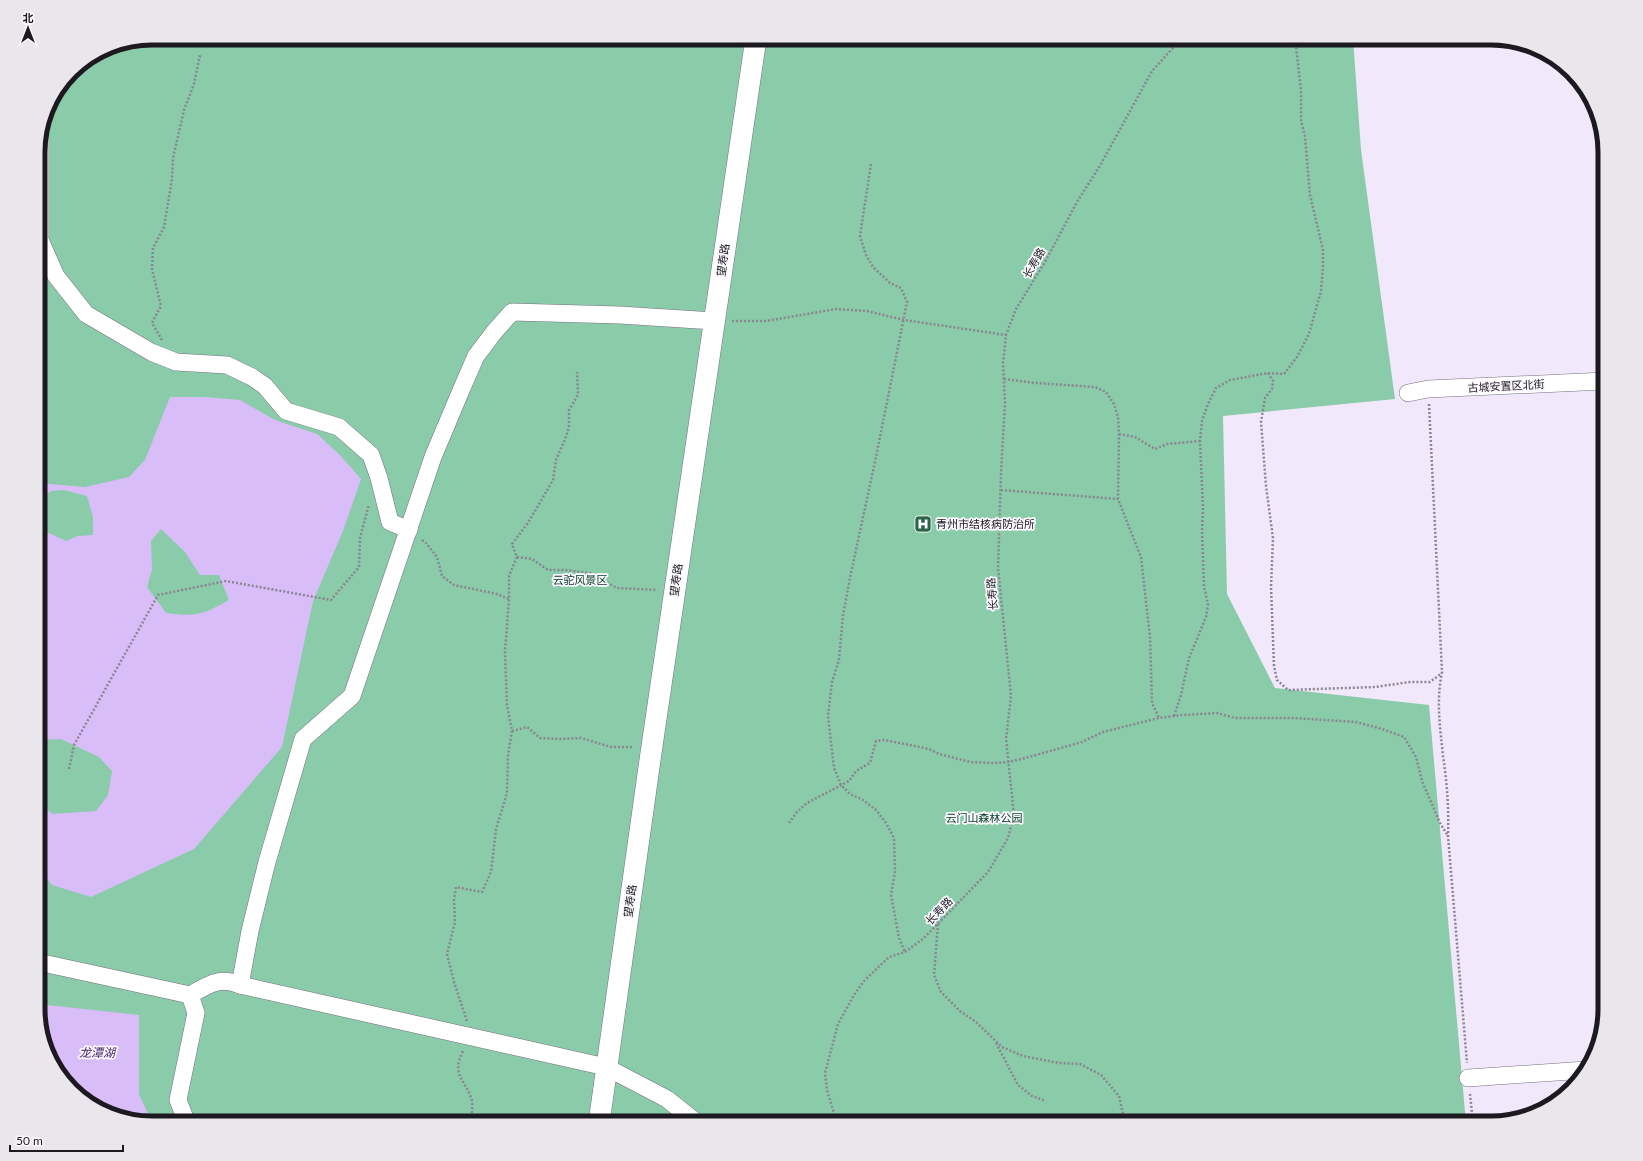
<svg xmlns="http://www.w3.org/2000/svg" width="1643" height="1161" font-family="Lato,'Noto Sans SC',sans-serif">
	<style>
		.green { fill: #8acbaa }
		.water { fill: #d9bdf9; fill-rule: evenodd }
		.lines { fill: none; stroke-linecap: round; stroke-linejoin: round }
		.minor-casing { stroke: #766f7f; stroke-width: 18 }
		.tertiary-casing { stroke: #766f7f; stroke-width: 22 }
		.path { stroke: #8b8592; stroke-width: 2.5; stroke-dasharray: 2 2; stroke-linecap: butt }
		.minor { stroke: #fff; stroke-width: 17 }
		.tertiary { stroke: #fff; stroke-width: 21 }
		.labels { text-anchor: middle; stroke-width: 3.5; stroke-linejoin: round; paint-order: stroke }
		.street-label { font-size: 11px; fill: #1c1920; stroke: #fbf9fd }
		.poi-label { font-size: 11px; fill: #1c1920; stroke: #fbf9fd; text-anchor: start }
		.park-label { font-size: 11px; fill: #003a24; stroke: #fbf9fd }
		.water-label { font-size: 12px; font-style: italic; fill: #472367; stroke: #fbf9fd }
		.rim { fill: none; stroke: #1c1920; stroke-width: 5 }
	</style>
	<rect width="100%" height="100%" fill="#f1e9fb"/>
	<polygon class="green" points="152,38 1353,38 1361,150 1395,399 1223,416 1227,594 1275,688 1429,705 1466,1123 152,1123 116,1117 83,1100 53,1066 38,1016 38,145 47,108 72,71 109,47"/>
	<g class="water">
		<path d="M 170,397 L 204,397 L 240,400 L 275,420 L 317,434 L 340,455 L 361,479 L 343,531 L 313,601 L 282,747 L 194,849 L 91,897 L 52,885 L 38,867 L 38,801 L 52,814 L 96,811 L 108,795 L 112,771 L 99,757 L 61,739 L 38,740 L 38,538 L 49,533 L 66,541 L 78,536 L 93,535 L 93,517 L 87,496 L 64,490 L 51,491 L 38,501 L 38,483 L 85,487 L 129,477 L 145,460 ZM 161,529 L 185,552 L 200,575 L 219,575 L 229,600 C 202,615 196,617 166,613 L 147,587 L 152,569 L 151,541 Z"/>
		<polygon points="38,1004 139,1015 139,1094 152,1123 116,1117 83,1100 53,1066 38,1016"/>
	</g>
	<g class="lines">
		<g class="minor-casing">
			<g id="minor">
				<polyline points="40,139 40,240 56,276 86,314 151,352 176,362 227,365 252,377 265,386 286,411 339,427 371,455 379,478 390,522 409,530"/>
				<polyline points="1408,393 1428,389 1605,381"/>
				<path d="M 38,962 L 190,995 C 208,985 219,976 240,985 L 606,1067 L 667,1099 L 697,1123"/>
				<polyline points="240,985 250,931 267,862 303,739 352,696 433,457 462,388 476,356 495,331 512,312 620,315 714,321"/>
				<polyline points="1468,1078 1586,1070"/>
				<polyline points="187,1123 178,1100 196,1013 190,995"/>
			</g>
		</g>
		<g class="tertiary-casing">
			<polyline id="tertiary" points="599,1123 651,753 756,38"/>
		</g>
		<g class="path">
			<polyline points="871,164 860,236 866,255 873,267 890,283 901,288 907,302 876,457 851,573 843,615 839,660 832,682 828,716 834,768 841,785 850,794 863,800 876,810 886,823 894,838 895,872 891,895 899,938 905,952"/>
			<polyline points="732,321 766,321 836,309 867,311 904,320 1006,335"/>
			<polyline points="162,340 152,323 161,306 152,269 153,248 164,227 172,179 173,158 184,110 194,84 200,55"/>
			<polyline points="1268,373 1273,381 1272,389 1265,398 1261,422 1266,486 1273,538 1271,587 1274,666 1277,680 1288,690 1375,687 1410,682 1430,682 1442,673"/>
			<polyline points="1004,379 1036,383 1095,387 1106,392 1114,404 1118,417 1119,434 1118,499 1141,557 1150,637 1152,703 1159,718"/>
			<path d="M 1429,404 L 1442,672 C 1436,702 1440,726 1443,756 C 1447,782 1449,809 1448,836 L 1467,1063"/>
			<polyline points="1119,434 1135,437 1155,449 1167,444 1200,441"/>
			<polyline points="1001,490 1118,499"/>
			<polyline points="422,540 426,543 437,557 442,576 454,585 497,594 509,599"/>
			<polyline points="517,557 532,559 548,570 566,570 590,573 617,588 657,590"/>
			<polyline points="1174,716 1181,695 1189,658 1206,617 1208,605 1204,586 1202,532 1203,508 1200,441 1202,421 1208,404 1216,388 1230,380 1268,373 1284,374 1297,357 1309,334 1321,291 1323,267 1323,250 1310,195 1305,137 1301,120 1301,90 1295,38"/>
			<polyline points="512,731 527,727 540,738 560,739 581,738 611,747 634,747"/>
			<polyline points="69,769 74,745 158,595 226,581 331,600 359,567 360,538 369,504"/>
			<polyline points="789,823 797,812 807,803 849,781 856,771 870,763 876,741 885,740 929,749 939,754 970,762 994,763 1009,762 1036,755 1082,742 1103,732 1159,718 1183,715 1217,713 1235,718 1294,718 1356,722 1382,729 1404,737 1416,757 1422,781 1440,823 1448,836"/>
			<polyline points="938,924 934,975 941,992 960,1011 976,1022 1002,1047 1023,1056 1059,1063 1080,1064 1101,1075 1119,1096 1125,1123"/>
			<polyline points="467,1021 454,982 447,954 455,922 454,900 456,887 482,892 491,872 496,829 507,793 508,755 512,731 507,705 505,652 509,599 509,576 517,557 512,544 528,523 553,480 556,460 566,437 569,427 569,410 578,395 577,372"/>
			<polyline points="996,1043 1018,1085 1032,1096 1046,1101"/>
			<path d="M 463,1051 C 450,1077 467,1080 472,1101 C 473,1108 471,1116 471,1123"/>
			<polyline points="1470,1094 1473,1123"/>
			<polyline points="837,1123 827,1090 825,1073 838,1024 854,995 864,981 889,957 905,952 924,938 988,872 1008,838 1014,815 1006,739 1011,696 998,568 1001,473 1005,403 1003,363 1006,335 1016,309 1045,262 1077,202 1101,164 1152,71 1182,38"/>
		</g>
		<use href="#minor" class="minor"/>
		<use href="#tertiary" class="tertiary"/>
	</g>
	<defs>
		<g id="hospital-square" transform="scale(0.9)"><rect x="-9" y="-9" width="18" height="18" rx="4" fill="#2e644b" stroke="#fbf9fd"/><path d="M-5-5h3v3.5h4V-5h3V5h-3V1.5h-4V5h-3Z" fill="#fff"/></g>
	</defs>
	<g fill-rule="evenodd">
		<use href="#hospital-square" x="923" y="524"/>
	</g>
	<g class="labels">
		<g class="street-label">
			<text transform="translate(723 260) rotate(-82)" y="4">望寿路</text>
			<text transform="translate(1034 263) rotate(-60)" y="4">长寿路</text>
			<text transform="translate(1506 386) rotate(-3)" y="4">古城安置区北街</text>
			<text transform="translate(676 580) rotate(-82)" y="4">望寿路</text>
			<text transform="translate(992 594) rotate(-95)" y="4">长寿路</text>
			<text transform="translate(630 901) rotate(-82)" y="4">望寿路</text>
			<text transform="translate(939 911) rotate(-46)" y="4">长寿路</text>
		</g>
		<g class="poi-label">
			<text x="936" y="528">青州市结核病防治所</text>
		</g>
		<g class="park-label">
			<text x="580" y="584">云驼风景区</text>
			<text x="984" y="822">云门山森林公园</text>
		</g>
		<g class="water-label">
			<text x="97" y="1057">龙潭湖</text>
		</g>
	</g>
	<path d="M0 0H1643V1161H0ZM152 45H1491A107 107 0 0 1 1598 152V1009A107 107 0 0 1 1491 1116H152A107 107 0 0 1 45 1009V152A107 107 0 0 1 152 45Z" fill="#e9e7eb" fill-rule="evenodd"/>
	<path class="rim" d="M152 45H1491A107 107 0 0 1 1598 152V1009A107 107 0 0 1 1491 1116H152A107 107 0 0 1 45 1009V152A107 107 0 0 1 152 45Z"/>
	<g transform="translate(28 28)" stroke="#fbf9fd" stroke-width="3" paint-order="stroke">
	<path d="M0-3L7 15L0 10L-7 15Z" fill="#1c1920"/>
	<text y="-6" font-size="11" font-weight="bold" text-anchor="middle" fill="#1c1920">北</text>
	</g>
	<path d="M10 1145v6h113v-6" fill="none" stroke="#1c1920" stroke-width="2"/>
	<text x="16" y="1145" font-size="12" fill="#1c1920" stroke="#fbf9fd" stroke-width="3" paint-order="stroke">50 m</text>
</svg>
